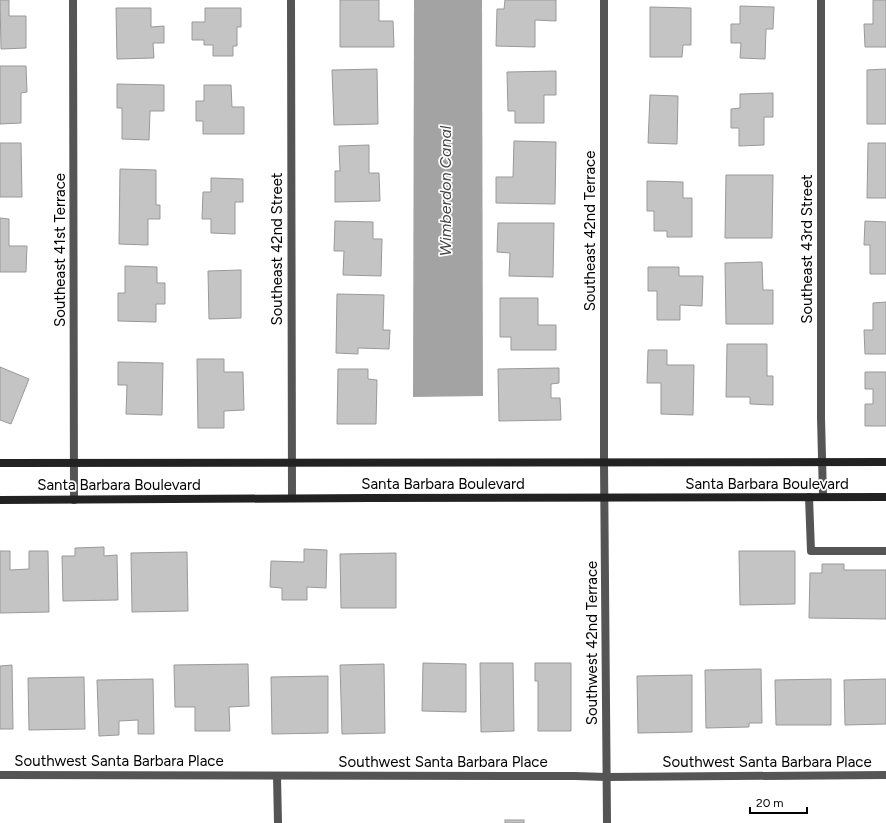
<svg xmlns="http://www.w3.org/2000/svg" width="886" height="823" font-family="Figtree,sans-serif">
	<style>
		.water { fill: #a3a3a3 }
		.building { fill: #c4c4c4; stroke: #999 }
		.lines { fill: none; stroke-linecap: round; stroke-linejoin: round }
		.lane { stroke: #555; stroke-width: 8 }
		.street { stroke: #555; stroke-width: 8 }
		.secondary { stroke: #222; stroke-width: 8 }
		.labels { text-anchor: middle; stroke-width: 3.5; stroke-linejoin: round; paint-order: stroke }
		.street-label { font-size: 15px; fill: #000; stroke: #fff }
		.water-label { font-size: 16px; font-style: italic; fill: #444; stroke: #fff }
	</style>
	<rect width="100%" height="100%" fill="#fff"/>
	<polygon class="water" points="414,0 482,0 483,396 413,397"/>
	<g class="building">
		<polygon points="0,0 9,0 9,16 26,16 26,48 1,49"/>
		<polygon points="340,0 379,0 379,21 393,21 394,47 340,47"/>
		<polygon points="505,0 556,0 556,21 535,20 535,47 496,46 497,9 504,9"/>
		<polygon points="873,0 886,0 886,47 865,47 864,24 873,24"/>
		<polygon points="740,6 774,7 773,29 766,29 765,59 740,58 741,43 731,43 731,24 740,24"/>
		<polygon points="650,7 691,8 691,45 683,45 682,57 650,57"/>
		<polygon points="116,8 151,8 151,27 164,26 164,43 153,43 154,58 117,59"/>
		<polygon points="205,8 241,8 241,27 237,27 237,46 233,46 233,56 213,56 213,45 204,45 204,40 192,40 192,22 205,22"/>
		<polygon points="0,66 26,66 27,92 21,93 21,123 0,124"/>
		<polygon points="377,69 378,124 334,125 332,70"/>
		<polygon points="886,69 886,124 867,124 867,70"/>
		<polygon points="556,71 556,95 544,95 544,123 515,123 515,111 508,111 507,72"/>
		<polygon points="117,84 164,85 164,111 150,111 149,140 122,139 122,108 117,108"/>
		<polygon points="204,85 231,85 232,107 244,107 244,134 203,134 203,121 196,121 196,101 204,101"/>
		<polygon points="773,93 773,117 764,117 764,145 739,146 739,128 731,128 731,109 740,108 740,94"/>
		<polygon points="650,95 678,96 677,144 648,143"/>
		<polygon points="514,141 556,142 555,204 496,203 496,177 513,177"/>
		<polygon points="0,143 21,143 22,197 0,197"/>
		<polygon points="868,143 886,143 886,198 867,198"/>
		<polygon points="369,145 369,173 379,173 380,201 335,202 335,171 340,171 339,146"/>
		<polygon points="120,169 156,170 156,205 160,205 160,219 148,219 148,245 119,244"/>
		<polygon points="726,175 773,175 772,238 725,238"/>
		<polygon points="211,178 243,179 243,202 235,202 235,234 211,233 211,219 202,219 203,192 211,192"/>
		<polygon points="647,181 683,182 683,198 692,198 692,237 667,237 667,231 654,231 654,211 647,211"/>
		<polygon points="0,218 9,219 9,246 27,246 26,272 0,272"/>
		<polygon points="335,221 373,222 373,239 382,239 381,276 343,275 344,251 334,251"/>
		<polygon points="865,221 886,222 886,274 870,274 870,245 864,245"/>
		<polygon points="498,223 554,223 553,277 509,276 510,253 497,252"/>
		<polygon points="762,262 763,290 773,290 773,324 726,324 725,263"/>
		<polygon points="125,266 157,267 157,283 165,283 165,304 156,304 156,322 118,321 118,293 125,293"/>
		<polygon points="648,267 679,267 679,276 703,276 702,306 680,305 680,320 657,320 657,291 648,291"/>
		<polygon points="241,270 241,318 209,319 208,271"/>
		<polygon points="337,294 384,295 383,330 390,330 389,349 358,348 358,354 336,353"/>
		<polygon points="500,298 538,298 538,325 556,325 556,350 511,350 511,337 500,337"/>
		<polygon points="886,302 886,354 865,354 864,330 873,330 873,303"/>
		<polygon points="727,344 767,344 767,376 773,376 773,405 750,404 750,397 726,397"/>
		<polygon points="648,350 667,350 667,365 694,365 693,415 661,414 661,383 647,383"/>
		<polygon points="197,359 224,359 224,372 243,372 244,410 224,411 224,428 198,428"/>
		<polygon points="118,362 163,363 162,415 126,414 127,385 118,385"/>
		<polygon points="0,367 29,379 11,424 0,420"/>
		<polygon points="559,368 559,383 551,384 551,398 560,398 561,420 499,421 498,369"/>
		<polygon points="338,369 368,369 368,379 377,380 376,424 337,424"/>
		<polygon points="865,372 886,372 886,426 865,426 865,404 873,404 873,389 865,389"/>
		<polygon points="104,547 104,556 117,555 118,600 63,601 62,556 75,556 75,548"/>
		<polygon points="304,549 327,550 326,588 307,587 307,600 282,600 282,588 270,587 271,561 304,562"/>
		<polygon points="0,551 10,551 10,570 29,569 29,551 48,551 49,612 0,613"/>
		<polygon points="739,551 795,551 795,604 740,605"/>
		<polygon points="187,552 188,611 132,612 131,553"/>
		<polygon points="396,553 396,608 341,608 340,554"/>
		<polygon points="822,564 844,564 844,570 886,570 886,619 809,618 810,573 822,573"/>
		<polygon points="423,663 466,664 466,712 422,711"/>
		<polygon points="480,663 513,663 514,731 481,732"/>
		<polygon points="535,663 571,663 571,731 538,731 538,681 535,681"/>
		<polygon points="248,664 249,706 229,707 230,731 195,731 195,707 175,707 174,665"/>
		<polygon points="384,664 385,733 342,734 340,665"/>
		<polygon points="12,665 13,729 0,729 0,666"/>
		<polygon points="761,669 762,723 749,723 749,727 706,728 705,670"/>
		<polygon points="692,675 692,732 638,733 637,676"/>
		<polygon points="328,676 328,733 272,734 271,677"/>
		<polygon points="84,677 85,729 29,730 28,678"/>
		<polygon points="153,679 154,734 138,734 138,720 119,721 119,735 99,736 97,680"/>
		<polygon points="831,679 831,725 776,725 775,680"/>
		<polygon points="886,679 886,724 845,725 844,680"/>
		<rect x="505" y="820" width="19" height="3"/>
	</g>
	<g class="lines">
		<polyline class="lane" points="809,497 811,551 886,551"/>
		<g class="street">
			<polyline points="73,0 74,500"/>
			<polyline points="291,0 292,498"/>
			<polyline points="604,0 604,462 607,823"/>
			<polyline points="821,0 821,418 823,497"/>
			<polyline points="0,775 575,776 607,777 886,775"/>
			<polyline points="277,776 278,823"/>
		</g>
		<g class="secondary">
			<polyline points="0,463 886,462"/>
			<polyline points="0,500 370,498 886,497"/>
		</g>
	</g>
	<g class="labels">
		<g class="street-label">
			<text transform="translate(590 231) rotate(-90)" y="5">Southeast 42nd Terrace</text>
			<text transform="translate(277 249) rotate(-90)" y="5">Southeast 42nd Street</text>
			<text transform="translate(807 249) rotate(-90)" y="5">Southeast 43rd Street</text>
			<text transform="translate(60 250) rotate(-90)" y="5">Southeast 41st Terrace</text>
			<text x="443" y="489">Santa Barbara Boulevard</text>
			<text x="767" y="489">Santa Barbara Boulevard</text>
			<text x="119" y="490">Santa Barbara Boulevard</text>
			<text transform="translate(592 643) rotate(-90)" y="5">Southwest 42nd Terrace</text>
			<text x="119" y="766">Southwest Santa Barbara Place</text>
			<text x="443" y="767">Southwest Santa Barbara Place</text>
			<text x="767" y="767">Southwest Santa Barbara Place</text>
		</g>
		<g class="water-label">
			<text transform="translate(445 191) rotate(-90)" y="6">Wimberdon Canal</text>
		</g>
	</g>
	<path d="M750 807v6h57v-6" fill="none" stroke="#000000" stroke-width="2"/>
	<text x="756" y="807" font-size="12" fill="#000000" stroke="#ffffff" stroke-width="3" paint-order="stroke">20 m</text>
</svg>
